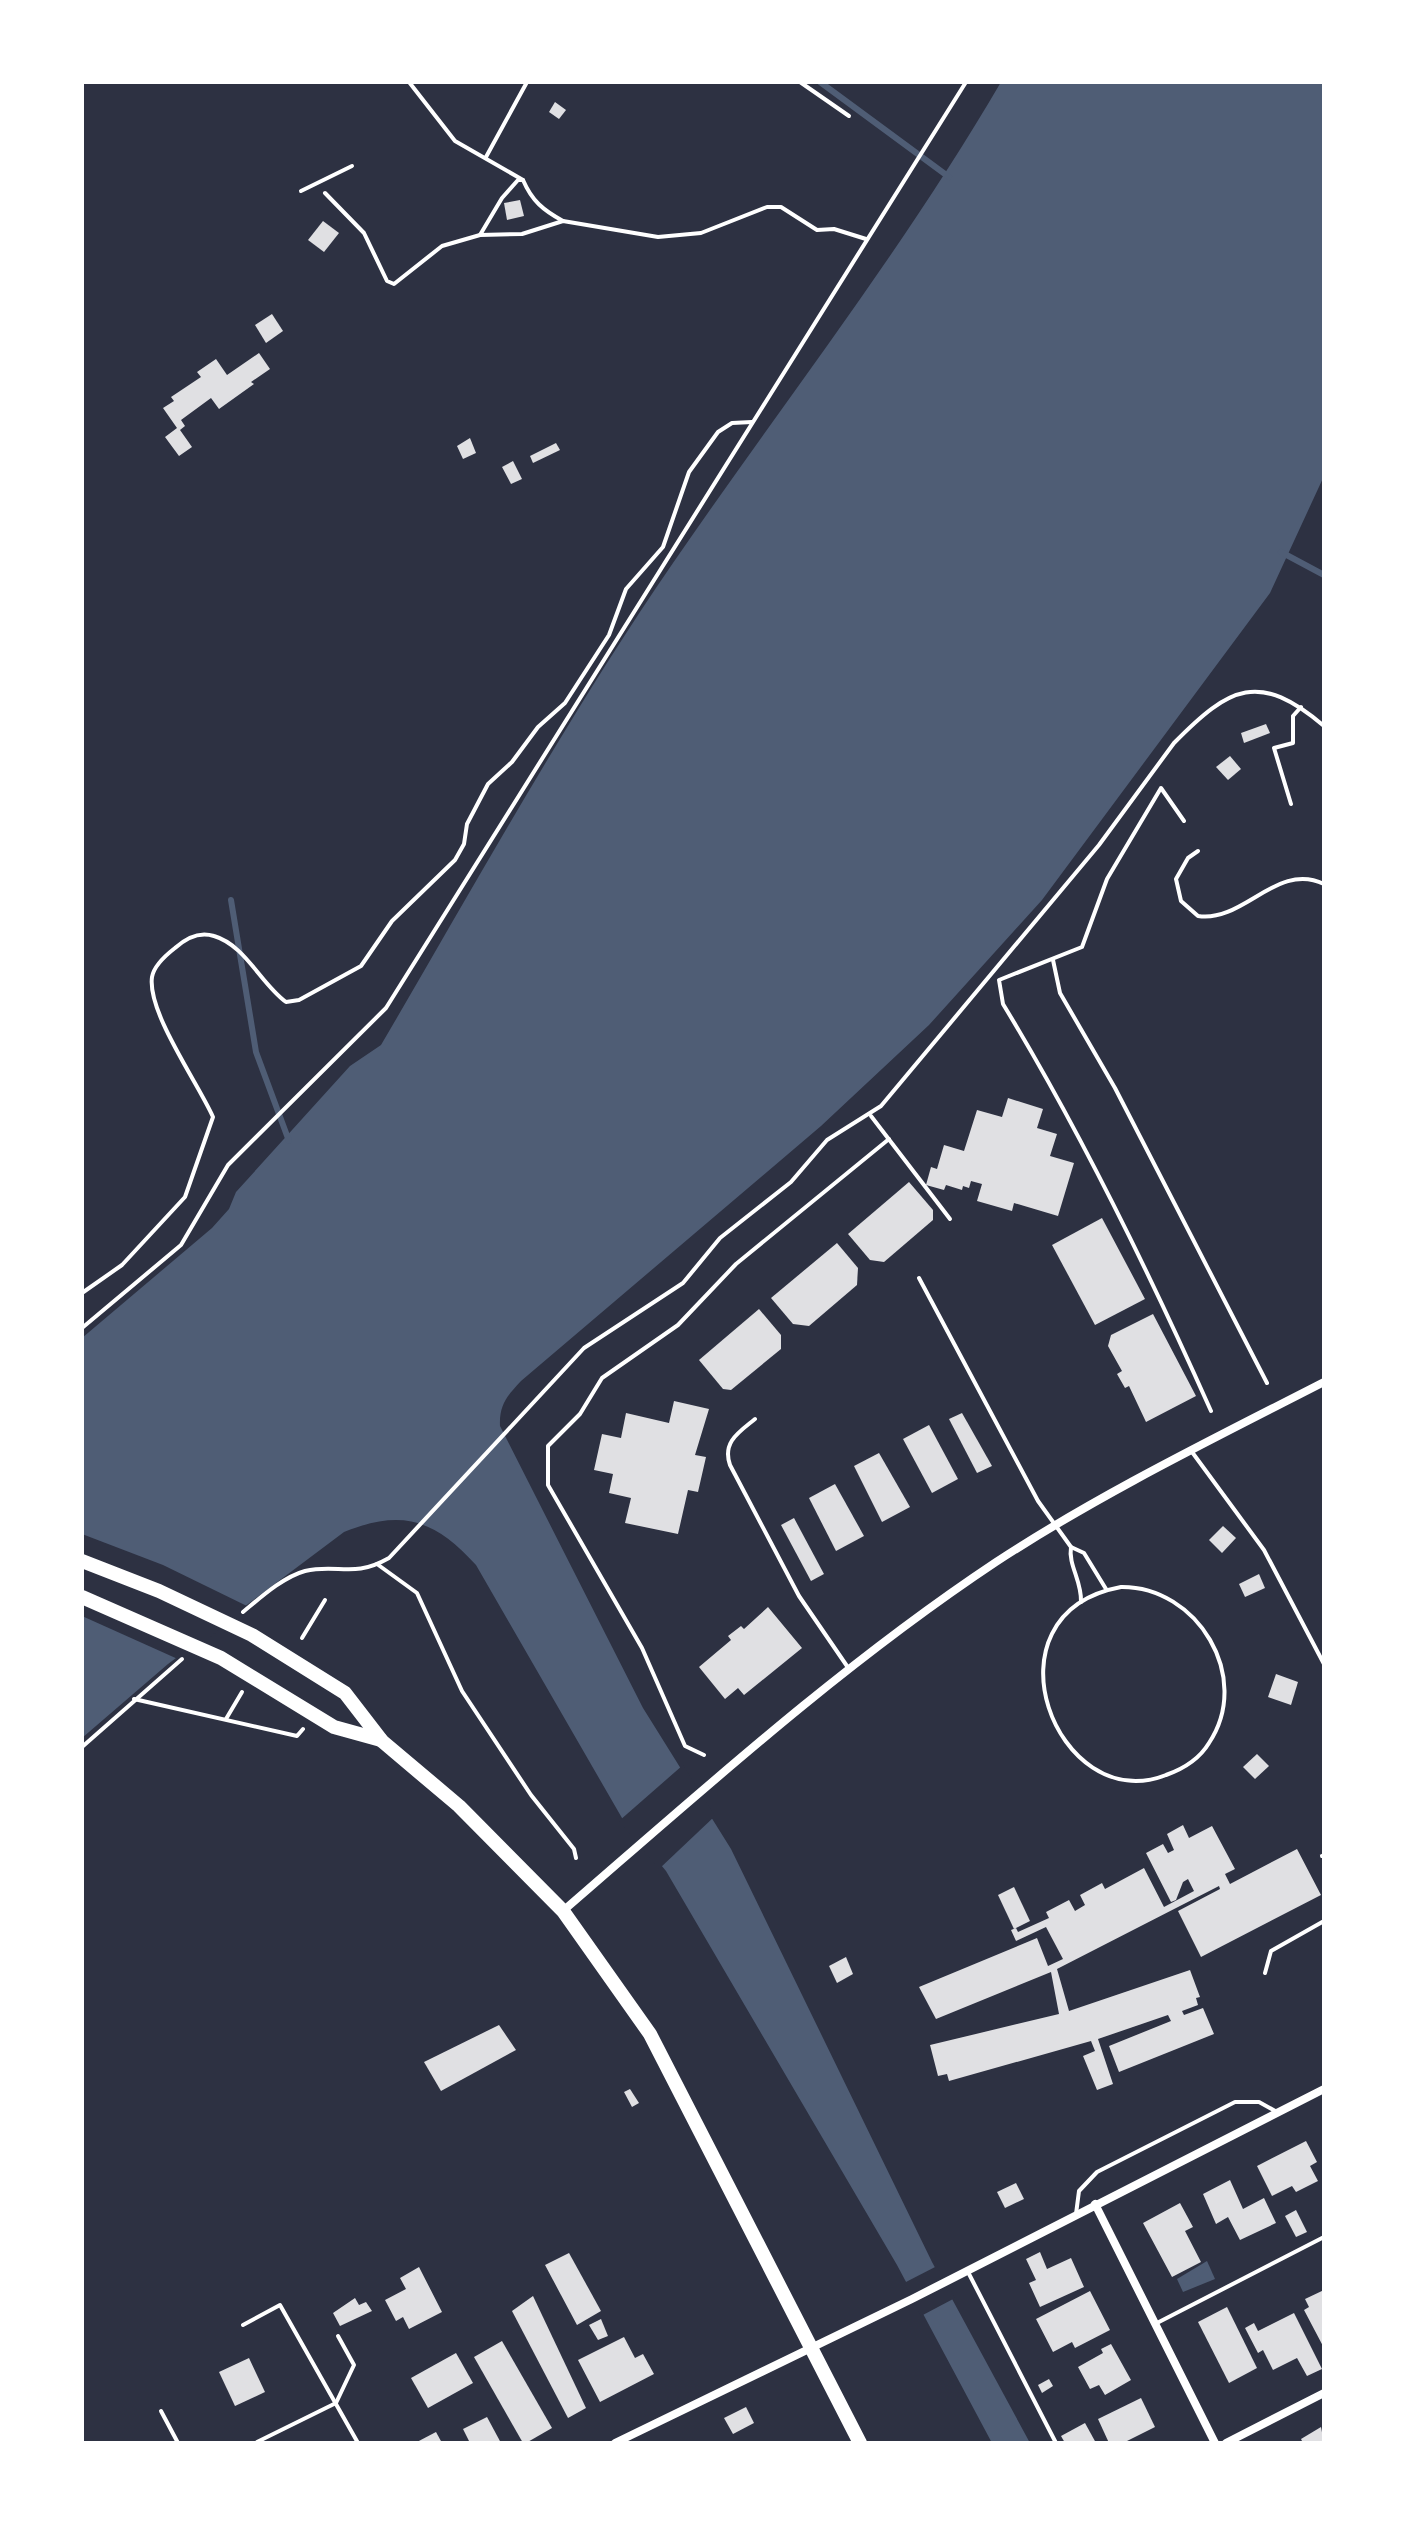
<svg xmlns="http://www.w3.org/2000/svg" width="1406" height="2525" font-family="'Alegreya Sans',sans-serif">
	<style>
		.water { fill: #4f5d75 }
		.pier { fill: #2d3142 }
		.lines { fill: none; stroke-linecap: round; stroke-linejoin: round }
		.stream { stroke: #4f5d75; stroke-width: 6 }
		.building { fill: #e0e0e3 }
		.path { stroke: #fff; stroke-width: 4 }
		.service { stroke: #fff; stroke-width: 4 }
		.minor { stroke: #fff; stroke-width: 8 }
		.primary { stroke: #fff; stroke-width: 14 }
	</style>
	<rect width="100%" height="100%" fill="#2d3142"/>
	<g class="water">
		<path d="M 1001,82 L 1324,82 L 1324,476 L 1270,593 L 1042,900 L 929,1025 L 821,1126 L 521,1381 C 507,1396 499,1405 500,1426 L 643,1708 L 731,1849 L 932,2262 L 1030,2443 L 992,2443 L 897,2265 L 666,1871 L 622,1818 L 476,1565 C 434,1519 402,1509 344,1532 L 168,1664 L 82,1738 L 82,1338 L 212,1228 L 229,1209 L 236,1192 L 350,1066 L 381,1045 C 476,883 567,717 673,563 C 783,403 903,250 1001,82 Z"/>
		<polygon points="1207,2261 1215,2279 1183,2292 1177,2279"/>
	</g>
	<g class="pier">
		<polygon points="82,1534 163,1565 249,1607 180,1660 82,1616"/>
		<polygon points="683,1765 715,1816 659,1869 619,1821"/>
		<polygon points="937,2266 955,2298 921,2316 904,2283"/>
	</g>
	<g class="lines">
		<g class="stream">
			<polyline points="820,82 949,177"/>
			<polyline points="1281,552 1324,575"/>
			<polyline points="231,900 256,1052 289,1141"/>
		</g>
	</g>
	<g class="building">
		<polygon points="555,102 566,110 559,119 549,112"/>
		<polygon points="520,200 524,216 507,220 504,203"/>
		<polygon points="323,221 339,233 324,252 308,240"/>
		<polygon points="272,314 283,331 266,343 255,325"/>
		<polygon points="259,353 270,369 251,382 254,384 219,409 211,398 181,420 185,426 180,430 192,447 179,456 165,437 177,428 163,408 174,401 171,397 201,377 197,372 216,359 227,375"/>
		<polygon points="470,438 476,453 463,459 457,446"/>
		<polygon points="556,443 560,450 533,463 530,456"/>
		<polygon points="513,461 522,479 511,484 502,467"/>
		<polygon points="1266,724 1270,733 1244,743 1241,733"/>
		<polygon points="1230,756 1241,769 1228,780 1216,767"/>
		<polygon points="1008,1098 1043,1109 1037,1128 1057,1134 1050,1156 1074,1163 1058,1216 1014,1203 1012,1211 977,1201 982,1184 971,1181 969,1188 963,1186 962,1190 946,1185 944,1190 926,1185 931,1167 937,1169 944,1145 964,1151 977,1110 1002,1117"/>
		<polygon points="909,1182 933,1210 933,1220 884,1262 870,1260 848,1234"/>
		<polygon points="1102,1218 1145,1299 1095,1325 1052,1245"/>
		<polygon points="837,1243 858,1268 857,1285 809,1326 793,1324 771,1298"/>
		<polygon points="759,1309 781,1335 781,1349 731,1390 723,1389 699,1360"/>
		<polygon points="1153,1314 1196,1396 1146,1422 1129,1386 1125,1388 1117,1374 1122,1371 1108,1346 1111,1335"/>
		<polygon points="674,1401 709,1409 695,1455 706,1457 698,1492 688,1490 678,1534 625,1523 631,1498 609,1493 613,1474 594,1470 602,1434 621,1438 626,1413 669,1423"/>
		<polygon points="962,1413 992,1466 977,1473 949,1419"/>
		<polygon points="929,1425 958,1479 932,1493 903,1439"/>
		<polygon points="879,1453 910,1507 882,1522 854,1466"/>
		<polygon points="835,1484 864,1536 836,1551 809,1498"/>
		<polygon points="794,1518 824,1574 811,1581 781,1525"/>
		<polygon points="1223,1526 1236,1538 1222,1553 1209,1540"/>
		<polygon points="1259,1574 1265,1588 1245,1597 1239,1584"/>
		<polygon points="768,1607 802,1648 744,1695 738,1688 725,1699 699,1667 731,1640 728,1636 741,1626 744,1629"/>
		<polygon points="1276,1674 1298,1682 1291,1705 1268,1697"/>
		<polygon points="1257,1754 1269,1766 1255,1779 1243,1767"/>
		<polygon points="1183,1825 1189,1838 1212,1826 1235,1869 1225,1874 1230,1884 1297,1849 1321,1895 1201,1957 1178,1911 1220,1889 1219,1886 1057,1969 1069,2011 1190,1970 1200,1997 1196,1998 1198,2005 1182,2011 1184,2015 1203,2008 1214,2034 1119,2072 1109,2046 1171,2021 1168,2015 1098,2039 1113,2084 1097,2090 1083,2056 1095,2051 1091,2041 949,2081 947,2074 938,2076 930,2045 1059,2014 1051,1972 936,2019 919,1987 1037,1938 1048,1966 1063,1959 1046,1927 1016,1941 1011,1930 1016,1928 1018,1932 1049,1918 1046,1912 1069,1900 1075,1911 1085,1905 1080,1895 1102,1883 1105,1889 1144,1868 1164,1907 1194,1891 1188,1879 1183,1882 1176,1900 1171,1902 1146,1853 1163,1844 1168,1853 1174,1850 1167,1834"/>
		<polygon points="1014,1887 1030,1921 1014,1929 998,1895"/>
		<polygon points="846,1957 853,1974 837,1983 829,1966"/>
		<polygon points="499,2025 516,2050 441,2091 424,2062"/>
		<polygon points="630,2089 639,2103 632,2107 624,2092"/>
		<polygon points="1306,2141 1317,2162 1310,2166 1318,2181 1296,2192 1292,2186 1272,2196 1257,2166"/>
		<polygon points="1230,2180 1243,2209 1264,2198 1276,2223 1240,2240 1228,2217 1216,2224 1203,2194"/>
		<polygon points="1016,2183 1024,2199 1005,2208 997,2192"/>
		<polygon points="1180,2203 1193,2227 1185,2231 1201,2262 1172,2277 1143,2223"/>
		<polygon points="1296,2210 1307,2232 1296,2237 1285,2216"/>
		<polygon points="1040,2252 1047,2269 1071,2258 1084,2287 1040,2307 1029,2283 1036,2280 1026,2259"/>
		<polygon points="569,2253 601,2311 577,2325 545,2265"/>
		<polygon points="419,2267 442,2312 409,2329 403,2317 396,2321 385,2300 406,2289 400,2278"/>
		<polygon points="1324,2290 1324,2348 1304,2310 1309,2307 1305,2299"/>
		<polygon points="1090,2291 1110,2330 1075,2348 1072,2342 1053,2352 1036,2319"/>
		<polygon points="533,2296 586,2408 568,2418 512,2311"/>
		<polygon points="355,2298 359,2305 366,2302 372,2311 340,2326 333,2313"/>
		<polygon points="1227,2307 1257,2368 1229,2383 1198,2322"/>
		<polygon points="1294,2313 1322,2369 1307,2376 1297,2358 1273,2370 1263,2350 1258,2353 1245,2328 1254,2323 1258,2331"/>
		<polygon points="601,2319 608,2336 598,2340 589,2325"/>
		<polygon points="624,2337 635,2358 643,2354 654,2374 600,2402 578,2360"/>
		<polygon points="502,2341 552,2428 526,2443 523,2443 474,2357"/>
		<polygon points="1111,2344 1131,2380 1105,2395 1099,2385 1090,2389 1078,2367 1103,2353 1101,2349"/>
		<polygon points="456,2353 473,2383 428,2408 411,2378"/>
		<polygon points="249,2358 265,2392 235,2406 219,2372"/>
		<polygon points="1049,2379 1053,2386 1042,2393 1038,2385"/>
		<polygon points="1141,2398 1155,2427 1123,2443 1109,2443 1098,2419"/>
		<polygon points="746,2407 754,2423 733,2434 724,2418"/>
		<polygon points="487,2417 501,2443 470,2443 463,2429"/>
		<polygon points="1085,2423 1096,2443 1065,2443 1061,2436"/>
		<polygon points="1321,2427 1324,2443 1303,2443 1301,2439"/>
		<polygon points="436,2432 442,2443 415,2443"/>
	</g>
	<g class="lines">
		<g class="path">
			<polyline points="409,82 455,141 523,180"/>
			<polyline points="800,82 849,116"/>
			<polyline points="486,157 527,82"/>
			<polyline points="325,193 364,233 387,281 394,284 442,246 480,235 522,234 563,221 658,237 701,233 767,207 781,207 817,230 834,229 866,239"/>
			<path d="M 480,235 L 502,198 L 518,180 L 523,180 C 532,201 543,210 563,221"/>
			<polyline points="1291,804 1274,748 1293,743 1293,716 1301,707"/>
			<path d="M 1184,821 L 1161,788 L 1107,879 L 1082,947 L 999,980 L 1003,1004 C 1082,1134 1149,1272 1211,1411"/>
			<polyline points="1053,960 1060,993 1115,1088 1267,1383"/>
			<polyline points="871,1116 950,1219"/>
			<path d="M 82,1293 L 122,1265 L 185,1197 L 213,1117 C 198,1083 147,1012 152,977 C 154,965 166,955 175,948 C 186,938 199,931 214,936 C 245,945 261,984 286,1002 L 299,1000 L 361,966 L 392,921 L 455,860 L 464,844 L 467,824 L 488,784 L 512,762 L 538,727 L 565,703 L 609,635 L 626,589 L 663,547 L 689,472 L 718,432 L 732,423 L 752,422"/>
			<polyline points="82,1328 181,1245 228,1165 386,1008 966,82"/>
			<polyline points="377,1564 417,1593 462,1691 531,1795 574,1849 576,1858"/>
			<path d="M 243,1612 C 260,1598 283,1577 305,1571 C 339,1563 352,1579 389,1558 L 584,1348 L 683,1283 L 720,1238 L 791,1182 L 827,1140 L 881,1106 L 1099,845 L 1174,743 C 1230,686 1259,671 1324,726"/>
			<polyline points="302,1638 325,1600"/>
			<polyline points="134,1699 297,1736 303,1729"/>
			<polyline points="226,1719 242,1692"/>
			<polyline points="82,1747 182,1659"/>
			<polyline points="704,1755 685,1746 642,1648 548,1485 548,1446 580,1414 602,1378 678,1325 736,1264 889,1139"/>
		</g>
		<g class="service">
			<polyline points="301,191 352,166"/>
			<path d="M 1198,851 L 1188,858 L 1176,879 L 1181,901 L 1198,916 C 1244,923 1277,861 1324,884"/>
			<polyline points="919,1278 1038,1501 1071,1547 1084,1553 1106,1589"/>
			<path d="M 755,1419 C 739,1432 722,1442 730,1465 L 799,1596 L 849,1669"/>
			<polyline points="1192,1452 1264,1550 1324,1664"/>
			<path d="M 1071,1547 C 1068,1565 1082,1581 1081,1602"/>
			<path d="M 1121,1587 C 1197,1586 1253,1677 1209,1743 C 1200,1758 1183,1769 1166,1775 C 1057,1818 977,1614 1121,1587 Z"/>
			<polyline points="1322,1856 1324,1855"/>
			<polyline points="1265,1973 1271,1951 1324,1921"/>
			<polyline points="1076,2214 1079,2191 1097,2172 1235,2102 1259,2102 1277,2112"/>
			<polyline points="968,2272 1056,2443"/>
			<polyline points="1157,2323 1324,2237"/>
			<polyline points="243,2325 280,2305 358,2443"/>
			<polyline points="161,2411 178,2443"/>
			<polyline points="257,2442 336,2403 354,2365 338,2336"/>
		</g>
		<g class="minor">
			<path d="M 563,1911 C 703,1790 841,1665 996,1562 C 1100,1494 1213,1439 1324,1382"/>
			<polyline points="1095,2204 1215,2443"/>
			<polyline points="615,2443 912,2299 1324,2089"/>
			<polyline points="1226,2443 1324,2393"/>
		</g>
		<g class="primary">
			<polyline points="82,1561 159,1591 252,1635 345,1693 382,1741 459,1806 563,1911 650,2034 860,2443"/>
			<polyline points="82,1597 221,1658 334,1727 381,1740"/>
		</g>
	</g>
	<rect width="1406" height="2525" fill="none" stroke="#ffffff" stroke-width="168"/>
</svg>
